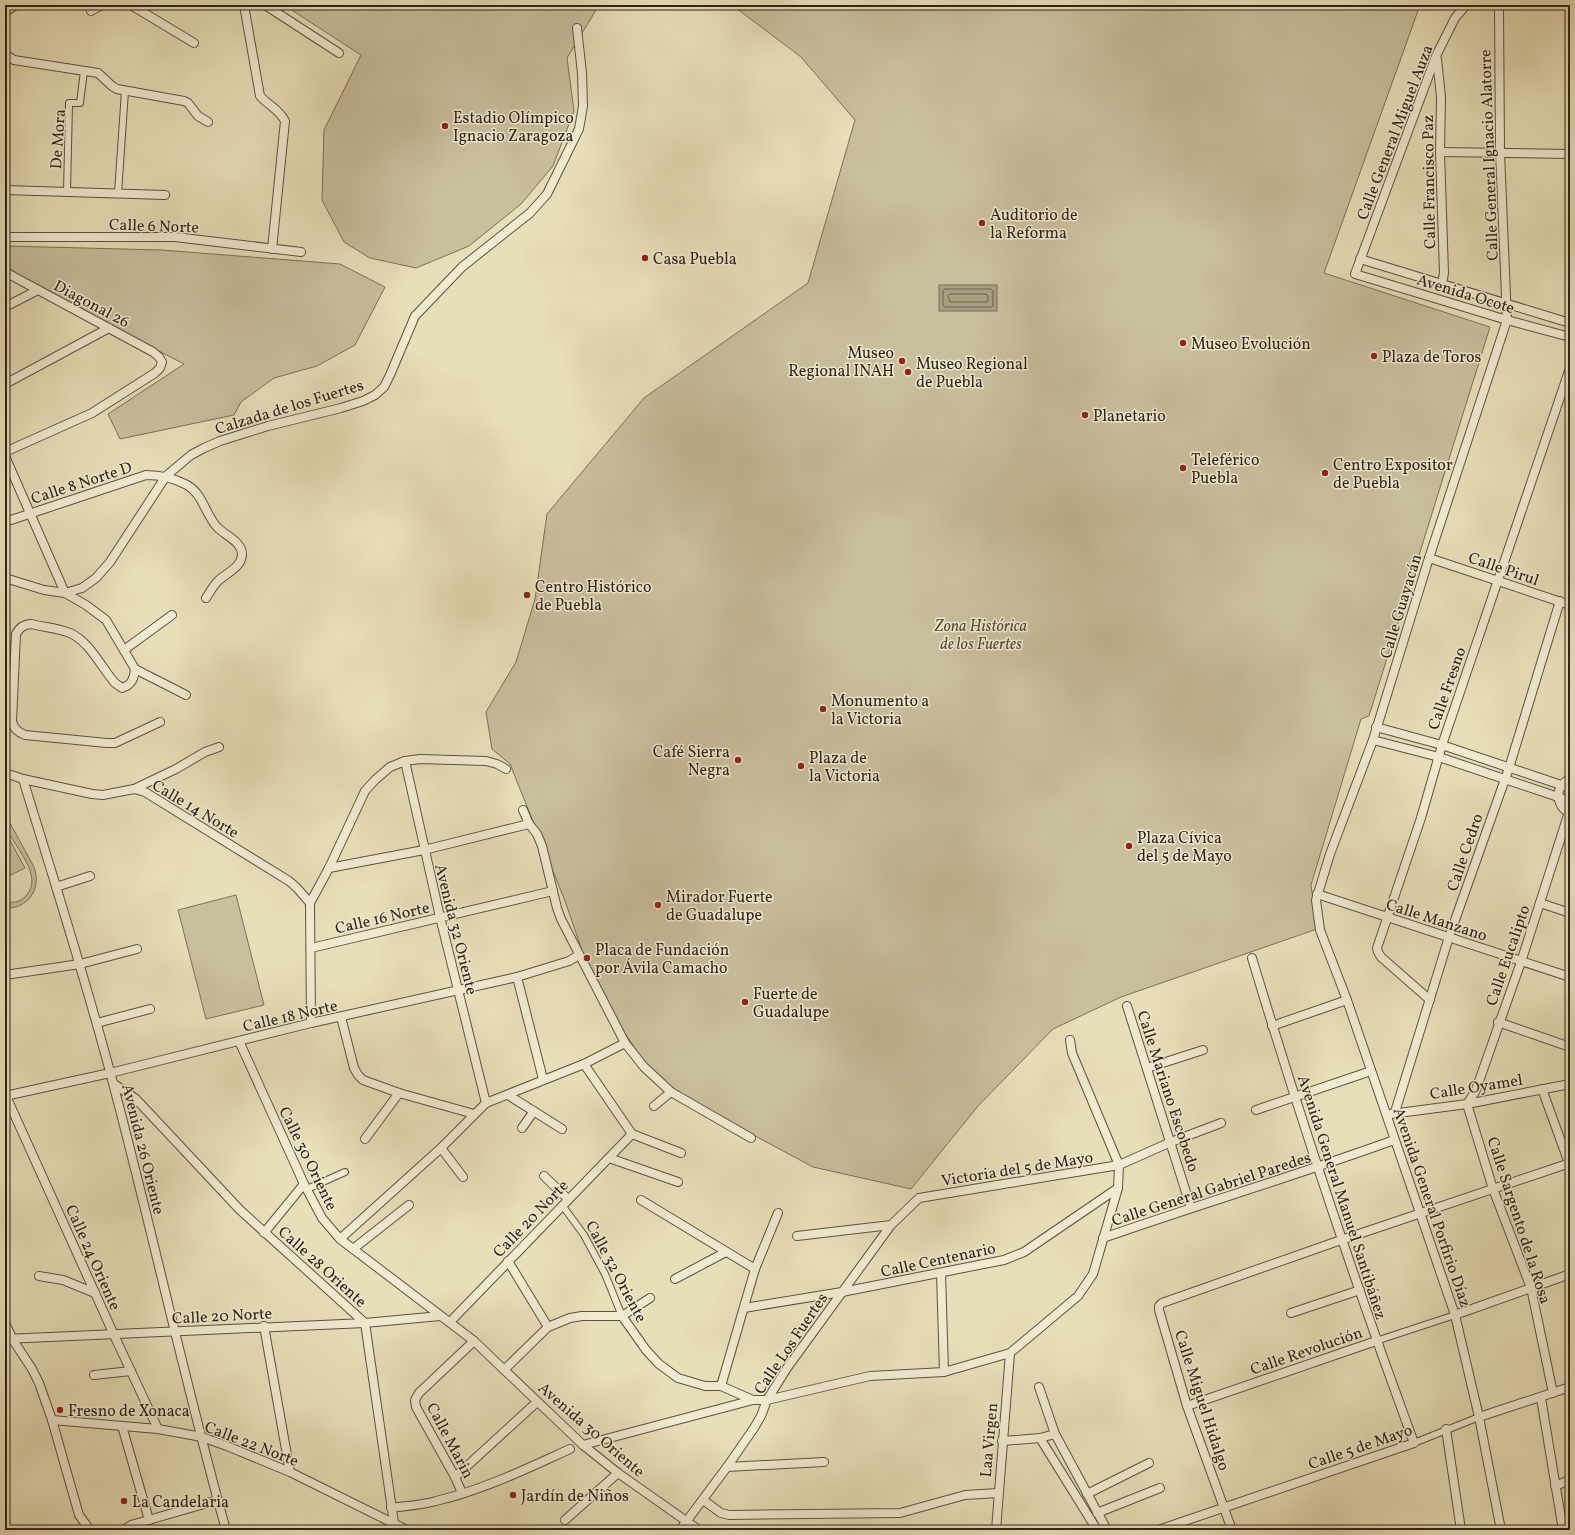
<svg xmlns="http://www.w3.org/2000/svg" width="1575" height="1535" font-family="Vollkorn,serif">
	<style>
		.green { fill: #c9be9d; stroke: #7c705a }
		.water { fill: #a99e82; stroke: #786d58 }
		.lines { fill: none; stroke-linecap: round; stroke-linejoin: round }
		.shore { stroke: #6c604d; stroke-width: 1 }
		.pedestrian-casing { stroke: #5d5240; stroke-width: 8 }
		.minor-casing { stroke: #5d5240; stroke-width: 10 }
		.pedestrian { stroke: #f0ead1; stroke-width: 6 }
		.minor { stroke: #f0ead1; stroke-width: 8 }
		.poi-dot { fill: #8f2418; stroke: #f0ead1; stroke-width: 1.5 }
		.labels { text-anchor: middle; stroke-width: 3; stroke-linejoin: round; paint-order: stroke }
		.poi-label { font-size: 16px; fill: #2f2318; stroke: #f0ead1; text-anchor: start }
		.street-label { font-size: 16px; fill: #2f2318; stroke: #f0ead1 }
		.park-label { font-size: 16px; font-style: italic; fill: #564a39; stroke: #f0ead1 }
	</style>
	<rect width="100%" height="100%" fill="#e8deb8"/>
	<filter id="stains"><feTurbulence type="fractalNoise" baseFrequency=".005" numOctaves="4"/><feColorMatrix values="0 0 0 0 .2 0 0 0 0 .09 0 0 0 0 .02 0 0 0 .5 -.17"/></filter>
	<radialGradient id="worn" r=".72"><stop offset=".6" stop-color="#630" stop-opacity="0"/><stop offset="1" stop-color="#630" stop-opacity=".3"/></radialGradient>
	<g class="green">
		<polygon points="284,5 599,5 567,58 574,111 553,166 521,204 469,246 416,268 370,258 344,242 322,200 324,130 361,55"/>
		<polygon points="732,5 1420,5 1324,273 1490,327 1369,716 1361,719 1311,885 1317,929 1121,997 1053,1029 978,1106 911,1189 813,1167 675,1093 642,1059 613,1015 587,965 565,901 510,764 492,749 486,712 516,662 535,599 547,514 644,398 808,283 855,120 801,57"/>
		<polygon points="5,246 162,250 340,264 385,287 355,345 317,366 274,378 241,402 234,415 120,439 108,414 184,364 40,290 5,268"/>
		<path d="M 5,814 L 34,867 C 42,889 28,909 5,908 L 5,902 C 12,903 20,902 25,897 C 47,875 10,844 5,824 C 4,821 5,817 5,814 Z"/>
		<polygon points="5,831 25,868 5,878"/>
		<polygon points="236,895 264,1005 206,1019 178,910"/>
	</g>
	<rect class="water" x="939" y="285" width="58" height="26"/>
	<g class="lines">
		<g class="shore">
			<polygon points="945,289 991,289 993,291 993,306 991,307 945,307 943,305 943,291"/>
			<polygon points="950,294 986,294 988,296 988,301 986,302 950,302 948,296"/>
		</g>
		<g class="pedestrian-casing">
			<g id="pedestrian">
				<polyline points="67,192 69,103 80,103 84,71"/>
				<polyline points="118,193 125,91"/>
				<polyline points="307,1189 345,1172"/>
				<polyline points="562,1205 584,1235 605,1274 622,1316"/>
				<polyline points="1376,1341 1455,1315"/>
				<polyline points="1414,1443 1479,1417"/>
			</g>
		</g>
		<g class="minor-casing">
			<g id="minor">
				<polyline points="131,5 194,43"/>
				<path d="M 244,5 L 260,96 C 269,106 279,109 285,121 L 272,249"/>
				<polyline points="265,5 339,53"/>
				<polyline points="1466,5 1455,18 1436,56 1355,274 1507,320 1570,337"/>
				<polyline points="1499,5 1500,153 1507,320 1429,558 1373,740 1330,854 1316,900 1320,930 1347,1000 1455,1315 1479,1417 1501,1530"/>
				<polyline points="91,11 101,5"/>
				<polyline points="5,12 16,5"/>
				<polyline points="5,54 14,60 98,73 112,86 117,89 184,101 188,103 198,116 208,122"/>
				<polyline points="1437,59 1441,97 1440,152 1444,273 1442,284"/>
				<polyline points="1440,152 1570,154"/>
				<polyline points="5,190 165,195"/>
				<polyline points="5,237 175,237 301,252"/>
				<polyline points="1360,259 1570,323"/>
				<polyline points="5,272 153,352 159,357 162,362 160,368 155,373 92,413 5,452"/>
				<polyline points="5,307 38,290"/>
				<polyline points="5,384 109,328"/>
				<polyline points="5,456 65,593 86,605 106,620 135,669 186,695"/>
				<path d="M 5,522 L 146,475 C 161,475 174,478 187,485 C 203,494 205,514 217,527 C 224,535 243,542 242,555 C 241,568 226,573 218,581 C 213,586 210,592 206,598"/>
				<polyline points="1429,558 1570,605"/>
				<polyline points="5,578 44,590 65,593 82,588 96,578 110,562 166,476 191,455 204,448 220,441 268,426 341,408 363,401 375,395 384,387 390,375 415,316 462,267 530,213 547,194 579,129 583,106 582,73 577,28"/>
				<polyline points="124,650 172,615"/>
				<path d="M 135,669 C 134,678 132,685 122,688 L 115,683 C 101,667 90,642 70,633 C 58,628 43,627 31,624 C 23,625 20,627 16,634 L 12,721 C 14,729 18,732 25,735 L 107,743 L 115,743 L 160,722"/>
				<polyline points="1376,727 1442,745 1570,788"/>
				<polyline points="1373,740 1439,757 1570,801"/>
				<polyline points="405,761 440,917 486,1103"/>
				<polyline points="5,773 23,779 92,794 103,795 134,789 145,792 289,881 297,888 310,903"/>
				<path d="M 23,779 C 54,881 87,983 114,1087 C 153,1234 185,1383 226,1530"/>
				<path d="M 1570,779 C 1554,786 1555,806 1570,813"/>
				<polyline points="134,789 176,769 205,752 219,747"/>
				<polyline points="523,810 529,824 537,834 542,846 557,908 561,919 625,1043 644,1067 671,1092 751,1138"/>
				<polyline points="329,868 424,850 529,824"/>
				<polyline points="56,887 90,876"/>
				<polyline points="1317,894 1570,977"/>
				<polyline points="1540,903 1570,913"/>
				<polyline points="311,948 553,891"/>
				<polyline points="5,975 80,964 137,949"/>
				<polyline points="517,977 543,1079"/>
				<polyline points="1430,1000 1381,957 1378,952 1377,948 1421,818 1442,745 1570,368"/>
				<polyline points="1127,1006 1191,1208"/>
				<polyline points="341,1017 354,1068 358,1075 363,1080 399,1093 474,1114"/>
				<polyline points="1498,1022 1570,1047"/>
				<polyline points="97,1023 150,1009"/>
				<polyline points="311,1023 310,903 329,868 365,791 375,780 390,767 405,761 420,759 486,761 497,764 506,769"/>
				<polyline points="1272,1026 1347,1000"/>
				<polyline points="239,1041 304,1184 322,1218 340,1239 474,1341 583,1445 618,1473 699,1530"/>
				<polyline points="584,1064 632,1134"/>
				<polyline points="1147,1068 1203,1050"/>
				<polyline points="114,1084 136,1099 240,1210 365,1323 395,1530"/>
				<polyline points="1542,1089 1570,1166"/>
				<polyline points="508,1095 562,1129"/>
				<polyline points="5,1096 110,1073 311,1023 517,977 569,961 579,955"/>
				<polyline points="6,1096 114,1335 158,1429"/>
				<polyline points="654,1106 671,1092"/>
				<polyline points="1256,1110 1371,1071"/>
				<polyline points="1395,1112 1449,937 1509,768 1560,601"/>
				<polyline points="1391,1114 1467,1104 1570,1084"/>
				<polyline points="522,1128 534,1111"/>
				<polyline points="632,1134 681,1153"/>
				<polyline points="365,1139 399,1093"/>
				<polyline points="441,1148 463,1177"/>
				<polyline points="609,1158 678,1182"/>
				<polyline points="544,1176 568,1199"/>
				<polyline points="641,1200 755,1269"/>
				<polyline points="264,1233 304,1184"/>
				<polyline points="797,1236 891,1225"/>
				<path d="M 1103,1238 C 1200,1204 1298,1175 1394,1140"/>
				<polyline points="340,1239 441,1148 486,1103 584,1064 625,1043"/>
				<polyline points="353,1249 409,1205"/>
				<polyline points="508,1261 548,1327"/>
				<polyline points="941,1273 944,1372"/>
				<polyline points="39,1276 63,1280 95,1293"/>
				<polyline points="675,1279 726,1252"/>
				<polyline points="744,1308 842,1292 1004,1260 1024,1252 1118,1188"/>
				<polyline points="1291,1313 1360,1290"/>
				<polyline points="1455,1315 1570,1274"/>
				<polyline points="622,1316 646,1350 659,1364 678,1378 705,1386 721,1386 753,1400"/>
				<polyline points="622,1316 650,1298"/>
				<polyline points="450,1322 632,1134"/>
				<polyline points="5,1323 13,1340 32,1369 39,1383 52,1420 79,1515 90,1530"/>
				<polyline points="264,1326 290,1472"/>
				<polyline points="5,1339 365,1323 440,1316"/>
				<polyline points="504,1370 548,1327 570,1318 582,1316 622,1316"/>
				<polyline points="94,1375 131,1371"/>
				<polyline points="721,1386 755,1269 778,1213"/>
				<polyline points="1039,1387 1055,1434 1107,1530"/>
				<polyline points="1553,1393 1531,1288 1493,1189 1467,1104 1475,1092 1478,1084 1521,962 1569,812"/>
				<polyline points="1541,1398 1563,1530"/>
				<polyline points="1187,1406 1376,1341"/>
				<polyline points="1479,1417 1570,1387"/>
				<polyline points="52,1420 158,1429 202,1437 227,1446 290,1472 407,1530"/>
				<polyline points="122,1426 149,1520"/>
				<polyline points="1446,1429 1461,1530"/>
				<polyline points="1040,1438 1097,1530"/>
				<polyline points="1002,1441 1040,1438 1055,1434"/>
				<polyline points="583,1445 753,1400 767,1400 870,1376 944,1372 1010,1353 1078,1296 1093,1274 1118,1188 1119,1165 1072,1053 1070,1040"/>
				<polyline points="727,1467 824,1462"/>
				<polyline points="455,1477 537,1402"/>
				<polyline points="1555,1486 1570,1480"/>
				<polyline points="462,1493 455,1477 416,1407 415,1400 419,1393 474,1341"/>
				<polyline points="1087,1494 1149,1463"/>
				<polyline points="703,1500 721,1513 729,1515 900,1513 965,1495 998,1493"/>
				<path d="M 391,1508 C 406,1506 422,1505 436,1501 C 483,1490 526,1469 570,1449"/>
				<polyline points="1097,1513 1160,1488"/>
				<polyline points="565,1520 618,1473"/>
				<polyline points="124,1530 131,1525 218,1500"/>
				<polyline points="680,1530 727,1467 754,1428 761,1416 767,1400 787,1368 891,1225 919,1198 1119,1165 1171,1142 1221,1123"/>
				<polyline points="996,1530 1010,1353"/>
				<path d="M 1158,1530 L 1414,1443 C 1355,1283 1301,1121 1252,958"/>
				<polyline points="1232,1530 1187,1406 1159,1310 1159,1306 1162,1303 1341,1240 1570,1163"/>
			</g>
		</g>
		<use href="#pedestrian" class="pedestrian"/>
		<use href="#minor" class="minor"/>
	</g>
	<g class="poi-dot">
		<circle cx="445" cy="126" r="4"/>
		<circle cx="982" cy="223" r="4"/>
		<circle cx="645" cy="258" r="4"/>
		<circle cx="1183" cy="343" r="4"/>
		<circle cx="1374" cy="356" r="4"/>
		<circle cx="902" cy="361" r="4"/>
		<circle cx="908" cy="372" r="4"/>
		<circle cx="1085" cy="415" r="4"/>
		<circle cx="1183" cy="468" r="4"/>
		<circle cx="1325" cy="473" r="4"/>
		<circle cx="527" cy="595" r="4"/>
		<circle cx="823" cy="709" r="4"/>
		<circle cx="738" cy="760" r="4"/>
		<circle cx="801" cy="766" r="4"/>
		<circle cx="1129" cy="846" r="4"/>
		<circle cx="658" cy="905" r="4"/>
		<circle cx="587" cy="958" r="4"/>
		<circle cx="745" cy="1002" r="4"/>
		<circle cx="60" cy="1410" r="4"/>
		<circle cx="513" cy="1495" r="4"/>
		<circle cx="124" cy="1501" r="4"/>
	</g>
	<g class="labels">
		<g class="poi-label">
			<text x="453" y="123">Estadio Olímpico<tspan x="453" dy="18">Ignacio Zaragoza</tspan></text>
			<text x="990" y="220">Auditorio de<tspan x="990" dy="18">la Reforma</tspan></text>
			<text x="653" y="264">Casa Puebla</text>
			<text x="1191" y="349">Museo Evolución</text>
			<text x="894" y="358" text-anchor="end">Museo<tspan x="894" dy="18">Regional INAH</tspan></text>
			<text x="1382" y="362">Plaza de Toros</text>
			<text x="916" y="369">Museo Regional<tspan x="916" dy="18">de Puebla</tspan></text>
			<text x="1093" y="421">Planetario</text>
			<text x="1191" y="465">Teleférico<tspan x="1191" dy="18">Puebla</tspan></text>
			<text x="1333" y="470">Centro Expositor<tspan x="1333" dy="18">de Puebla</tspan></text>
			<text x="535" y="592">Centro Histórico<tspan x="535" dy="18">de Puebla</tspan></text>
			<text x="831" y="706">Monumento a<tspan x="831" dy="18">la Victoria</tspan></text>
			<text x="730" y="757" text-anchor="end">Café Sierra<tspan x="730" dy="18">Negra</tspan></text>
			<text x="809" y="763">Plaza de<tspan x="809" dy="18">la Victoria</tspan></text>
			<text x="1137" y="843">Plaza Cívica<tspan x="1137" dy="18">del 5 de Mayo</tspan></text>
			<text x="666" y="902">Mirador Fuerte<tspan x="666" dy="18">de Guadalupe</tspan></text>
			<text x="595" y="955">Placa de Fundación<tspan x="595" dy="18">por Ávila Camacho</tspan></text>
			<text x="753" y="999">Fuerte de<tspan x="753" dy="18">Guadalupe</tspan></text>
			<text x="68" y="1416">Fresno de Xonaca</text>
			<text x="521" y="1501">Jardín de Niños</text>
			<text x="132" y="1507">La Candelaria</text>
		</g>
		<g class="street-label">
			<text transform="translate(1394 132) rotate(-69)" y="6">Calle General Miguel Auza</text>
			<text transform="translate(57 139) rotate(-86)" y="6">De Mora</text>
			<text transform="translate(1488 155) rotate(-92)" y="6">Calle General Ignacio Alatorre</text>
			<text transform="translate(1428 182) rotate(-91)" y="6">Calle Francisco Paz</text>
			<text transform="translate(154 225) rotate(2)" y="6">Calle 6 Norte</text>
			<text transform="translate(1466 293) rotate(17)" y="6">Avenida Ocote</text>
			<text transform="translate(92 303) rotate(28)" y="6">Diagonal 26</text>
			<text transform="translate(289 406) rotate(-17)" y="6">Calzada de los Fuertes</text>
			<text transform="translate(81 482) rotate(-18)" y="6">Calle 8 Norte D</text>
			<text transform="translate(1504 568) rotate(19)" y="6">Calle Pirul</text>
			<text transform="translate(1400 606) rotate(-73)" y="6">Calle Guayacán</text>
			<text transform="translate(1446 688) rotate(-71)" y="6">Calle Fresno</text>
			<text transform="translate(196 808) rotate(31)" y="6">Calle 14 Norte</text>
			<text transform="translate(1464 852) rotate(-71)" y="6">Calle Cedro</text>
			<text transform="translate(382 917) rotate(-13)" y="6">Calle 16 Norte</text>
			<text transform="translate(1437 919) rotate(18)" y="6">Calle Manzano</text>
			<text transform="translate(457 929) rotate(76)" y="6">Avenida 32 Oriente</text>
			<text transform="translate(1507 955) rotate(-71)" y="6">Calle Eucalipto</text>
			<text transform="translate(290 1015) rotate(-13)" y="6">Calle 18 Norte</text>
			<text transform="translate(1476 1086) rotate(-9)" y="6">Calle Oyamel</text>
			<text transform="translate(1169 1091) rotate(72)" y="6">Calle Mariano Escobedo</text>
			<text transform="translate(144 1149) rotate(76)" y="6">Avenida 26 Oriente</text>
			<text transform="translate(309 1158) rotate(64)" y="6">Calle 30 Oriente</text>
			<text transform="translate(1017 1168) rotate(-9)" y="6">Victoria del 5 de Mayo</text>
			<text transform="translate(1211 1188) rotate(-18)" y="6">Calle General Gabriel Paredes</text>
			<text transform="translate(1343 1197) rotate(72)" y="6">Avenida General Manuel Santibáñez</text>
			<text transform="translate(1433 1207) rotate(71)" y="6">Avenida General Porfirio Díaz</text>
			<text transform="translate(530 1218) rotate(-46)" y="6">Calle 20 Norte</text>
			<text transform="translate(1520 1220) rotate(72)" y="6">Calle Sargento de la Rosa</text>
			<text transform="translate(94 1257) rotate(66)" y="6">Calle 24 Oriente</text>
			<text transform="translate(938 1259) rotate(-12)" y="6">Calle Centenario</text>
			<text transform="translate(323 1266) rotate(42)" y="6">Calle 28 Oriente</text>
			<text transform="translate(617 1271) rotate(62)" y="6">Calle 32 Oriente</text>
			<text transform="translate(222 1315) rotate(-3)" y="6">Calle 20 Norte</text>
			<text transform="translate(790 1343) rotate(-56)" y="6">Calle Los Fuertes</text>
			<text transform="translate(1306 1350) rotate(-19)" y="6">Calle Revolución</text>
			<text transform="translate(1203 1400) rotate(72)" y="6">Calle Miguel Hidalgo</text>
			<text transform="translate(592 1429) rotate(41)" y="6">Avenida 30 Oriente</text>
			<text transform="translate(451 1440) rotate(62)" y="6">Calle Marin</text>
			<text transform="translate(988 1440) rotate(-85)" y="6">Laa Virgen</text>
			<text transform="translate(252 1443) rotate(21)" y="6">Calle 22 Norte</text>
			<text transform="translate(1360 1446) rotate(-19)" y="6">Calle 5 de Mayo</text>
		</g>
		<g class="park-label">
			<text x="981" y="631">Zona Histórica<tspan x="981" dy="18">de los Fuertes</tspan></text>
		</g>
	</g>
	<rect width="1575" height="1535" fill="none" stroke="#e8deb8" stroke-width="20"/>
	<rect x="6" y="6" width="1563" height="1523" fill="none" stroke="#2f2318" stroke-width="2"/>
	<rect x="10" y="10" width="1555" height="1515" fill="none" stroke="#2f2318"/>
	<rect width="100%" height="100%" filter="url(#stains)"/>
	<rect width="100%" height="100%" fill="url(#worn)"/>
</svg>
